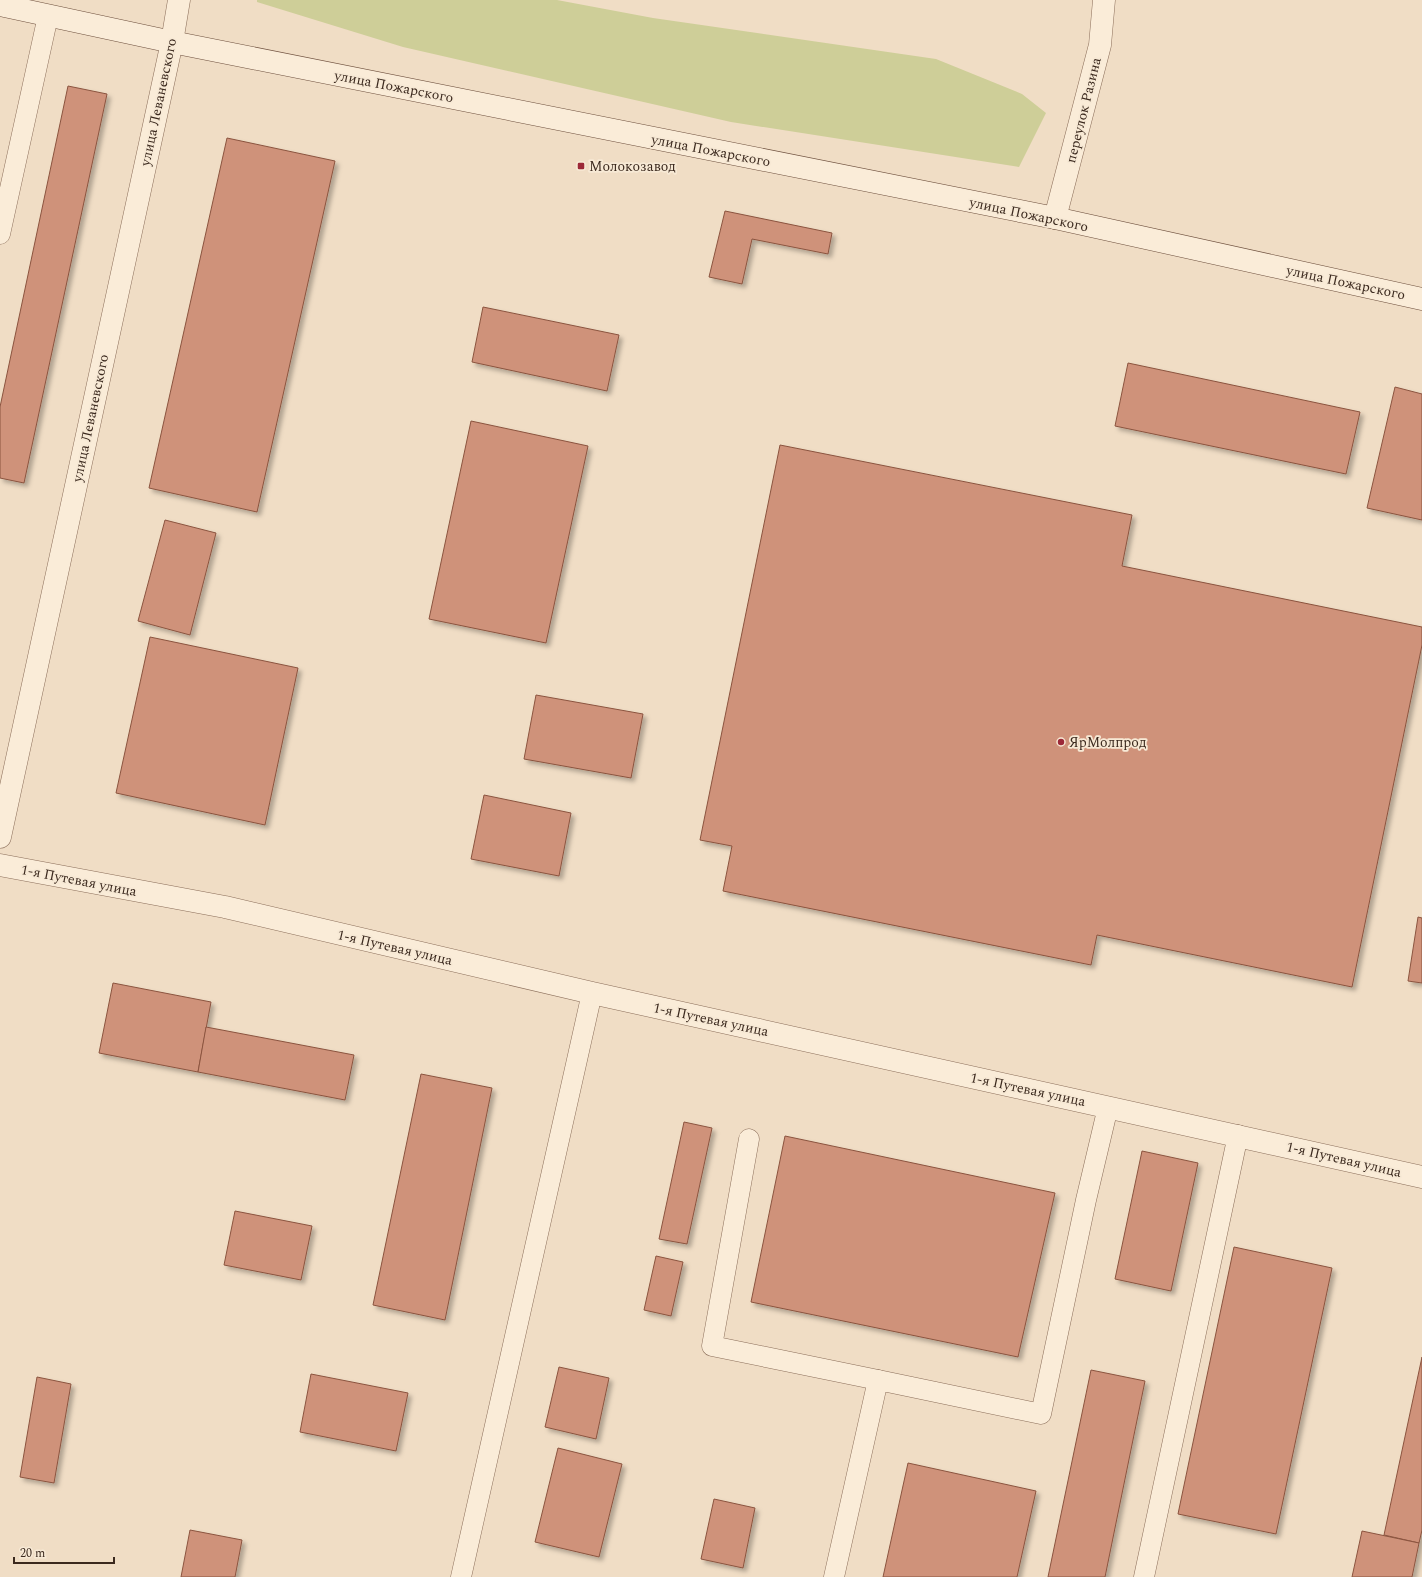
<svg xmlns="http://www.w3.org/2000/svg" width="1422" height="1577" font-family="Spectral,serif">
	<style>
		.green { fill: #cece98 }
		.building { fill: #cf927a; stroke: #8b543f; filter: url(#shadow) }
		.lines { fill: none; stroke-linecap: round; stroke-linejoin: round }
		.lane-casing { stroke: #8b6e5a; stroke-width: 21 }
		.street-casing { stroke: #8b6e5a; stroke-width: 23 }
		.secondary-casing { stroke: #6d4f3d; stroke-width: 23 }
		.lane { stroke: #faecd8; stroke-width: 20 }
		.street { stroke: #faecd8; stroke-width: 22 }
		.secondary { stroke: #faecd8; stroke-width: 22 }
		.poi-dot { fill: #9c2837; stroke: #f7e9d5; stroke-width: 1.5 }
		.labels { text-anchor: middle; stroke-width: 3.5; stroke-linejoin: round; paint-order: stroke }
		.street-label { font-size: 14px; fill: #3b291e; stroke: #f7e9d5 }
		.poi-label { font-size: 14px; fill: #3b291e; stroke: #f7e9d5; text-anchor: start }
	</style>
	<defs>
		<filter id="shadow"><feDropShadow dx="3.5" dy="3.5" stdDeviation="2" flood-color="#0004"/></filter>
	</defs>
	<rect width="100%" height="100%" fill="#f0ddc5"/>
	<polygon class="green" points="257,0 557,0 653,18 936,59 1022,94 1046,113 1019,167 731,122 403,47 257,2"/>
	<g class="building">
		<polygon points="68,86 107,94 24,483 0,478 0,407"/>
		<polygon points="227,138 335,161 257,512 149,488"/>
		<polygon points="725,211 832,233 828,254 752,239 742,284 709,277"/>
		<polygon points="483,307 619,335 607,391 472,362"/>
		<polygon points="1128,363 1360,412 1346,474 1115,426"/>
		<polygon points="1395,387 1422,394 1422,520 1367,508"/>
		<polygon points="471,421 588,446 546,643 429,619"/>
		<polygon points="780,445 1132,515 1122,566 1422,627 1422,645 1352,987 1097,935 1091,965 723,891 732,846 700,840"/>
		<polygon points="165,520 216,533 190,635 138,621"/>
		<polygon points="150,637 298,668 265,825 116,793"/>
		<polygon points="536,695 643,714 631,778 524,759"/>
		<polygon points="484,795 571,813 559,876 471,859"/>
		<polygon points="1418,917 1422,918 1422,983 1408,981"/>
		<polygon points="113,983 211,1002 198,1072 99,1053"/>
		<polygon points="206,1027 354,1055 345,1100 198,1072"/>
		<polygon points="421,1074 492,1088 445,1320 373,1305"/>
		<polygon points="684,1122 712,1128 687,1244 659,1239"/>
		<polygon points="785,1136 1055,1193 1018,1357 751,1302"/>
		<polygon points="1142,1151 1198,1163 1171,1291 1115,1279"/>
		<polygon points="235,1211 312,1226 301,1280 224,1265"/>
		<polygon points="1234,1247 1332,1268 1276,1534 1178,1514"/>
		<polygon points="656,1256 683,1262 671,1316 644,1310"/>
		<polygon points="1422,1357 1422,1530 1419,1543 1384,1535"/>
		<polygon points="559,1367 609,1378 596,1439 545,1427"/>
		<polygon points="1091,1370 1145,1381 1105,1577 1048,1577"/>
		<polygon points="311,1374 408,1393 396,1451 300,1432"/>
		<polygon points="37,1377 71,1384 54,1483 20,1477"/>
		<polygon points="558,1448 622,1464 599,1557 535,1542"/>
		<polygon points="908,1463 1036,1491 1017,1577 883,1577"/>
		<polygon points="714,1499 755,1508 743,1568 701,1559"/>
		<polygon points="190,1530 242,1540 235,1577 181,1577"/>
		<polygon points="1362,1531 1419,1543 1412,1577 1352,1577"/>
	</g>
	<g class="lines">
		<g class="lane-casing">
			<g id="lane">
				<polyline points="0,234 48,16"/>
				<polyline points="749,1139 712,1346 878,1380"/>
				<polyline points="461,1577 592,993"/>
				<polyline points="834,1577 878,1380 1041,1414 1086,1200 1108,1107"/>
				<polyline points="1144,1577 1238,1135"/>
			</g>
		</g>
		<g class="street-casing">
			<g id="street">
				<polyline points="1055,218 1100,45 1104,0"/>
				<polyline points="0,837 172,42 179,0"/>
				<polyline points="0,865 225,907 592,993 1422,1177"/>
			</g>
		</g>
		<g class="secondary-casing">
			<polyline id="secondary" points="0,5 172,42 1055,218 1422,299"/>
		</g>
		<use href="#lane" class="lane"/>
		<use href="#street" class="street"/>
		<use href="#secondary" class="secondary"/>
	</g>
	<g class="poi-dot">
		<rect x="577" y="162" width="8" height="8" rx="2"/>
		<circle cx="1061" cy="742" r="4"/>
	</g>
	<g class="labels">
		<g class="street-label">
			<text transform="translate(394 86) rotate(11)" y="5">улица Пожарского</text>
			<text transform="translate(158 102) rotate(-78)" y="5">улица Леваневского</text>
			<text transform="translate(1083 110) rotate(-76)" y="5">переулок Разина</text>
			<text transform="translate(711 150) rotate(11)" y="5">улица Пожарского</text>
			<text transform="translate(1029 214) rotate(12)" y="5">улица Пожарского</text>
			<text transform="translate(1346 282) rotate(12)" y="5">улица Пожарского</text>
			<text transform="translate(90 418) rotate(-78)" y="5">улица Леваневского</text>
			<text transform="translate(79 880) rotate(11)" y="5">1-я Путевая улица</text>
			<text transform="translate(395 947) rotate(13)" y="5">1-я Путевая улица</text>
			<text transform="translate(711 1019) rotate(12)" y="5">1-я Путевая улица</text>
			<text transform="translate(1028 1089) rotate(12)" y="5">1-я Путевая улица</text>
			<text transform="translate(1344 1159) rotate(13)" y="5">1-я Путевая улица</text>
		</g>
		<g class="poi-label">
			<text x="589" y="171">Молокозавод</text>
			<text x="1069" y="747">ЯрМолпрод</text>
		</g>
	</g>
	<path d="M14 1557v6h100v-6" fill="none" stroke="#3b291e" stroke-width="2"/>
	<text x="20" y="1557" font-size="12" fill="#3b291e" stroke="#f7e9d5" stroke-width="3" paint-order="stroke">20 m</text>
</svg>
